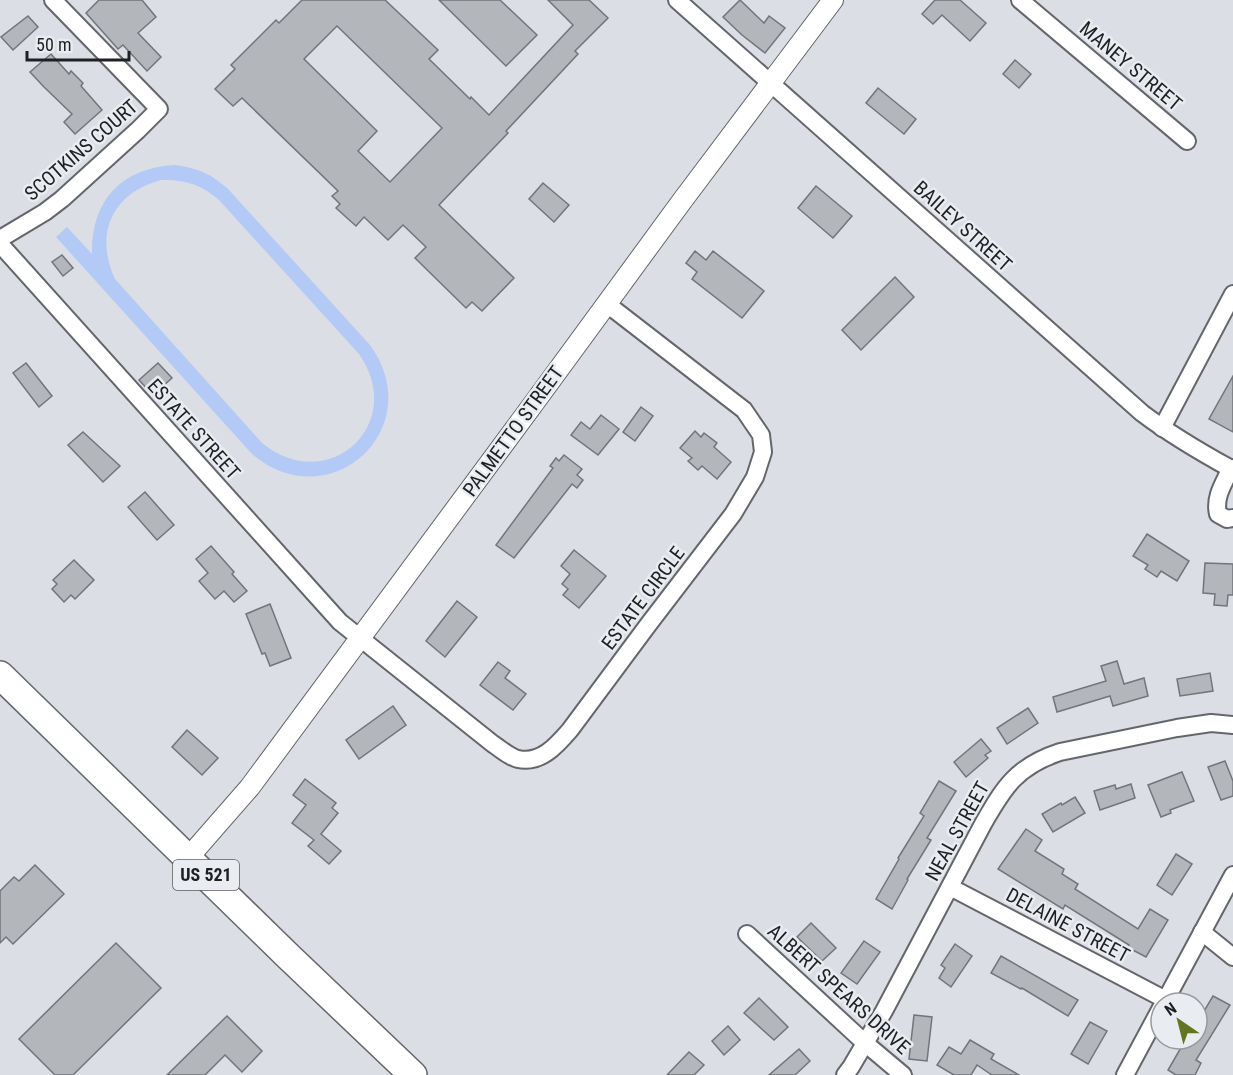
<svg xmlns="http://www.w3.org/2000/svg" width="1233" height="1075" font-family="'Roboto Condensed',sans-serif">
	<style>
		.green { fill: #b2caf5; fill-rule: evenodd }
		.building { fill: #b3b6bb; stroke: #72757a; stroke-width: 1.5; fill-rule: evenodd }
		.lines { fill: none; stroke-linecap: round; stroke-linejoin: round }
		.minor-casing { stroke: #63666b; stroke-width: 20 }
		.tertiary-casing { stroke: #63666b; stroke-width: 22 }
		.trunk-casing { stroke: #63666b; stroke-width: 30 }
		.minor { stroke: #fff; stroke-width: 16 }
		.tertiary { stroke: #fff; stroke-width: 20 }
		.trunk { stroke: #fff; stroke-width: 27 }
		.labels { text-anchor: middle; stroke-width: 5; stroke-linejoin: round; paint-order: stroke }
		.shield { fill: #e9ecf1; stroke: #5c5d60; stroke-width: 1.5 }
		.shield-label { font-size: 18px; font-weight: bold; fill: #1f2022 }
		.street-label { font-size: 20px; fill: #1f2022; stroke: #e9ecf1 }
	</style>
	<rect width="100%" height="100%" fill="#dbdee4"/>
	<path class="green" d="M 174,165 C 198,168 212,174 229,190 L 370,345 C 430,428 330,520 252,454 L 56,237 L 67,227 L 92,254 C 91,201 121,168 174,165 ZM 161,180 C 185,179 202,185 219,200 L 359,354 C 408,424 328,497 262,443 L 115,279 C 94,234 112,193 161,180 Z"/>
	<g class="building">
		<polygon points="99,0 142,0 156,17 138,33 161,57 147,71 123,45 118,49 86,13"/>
		<path d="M 302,0 L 385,0 L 438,50 L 429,59 L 470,99 L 471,97 L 489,115 L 573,25 L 548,0 L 589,0 L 608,18 L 575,51 L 578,54 L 506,131 L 508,133 L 439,205 L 514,278 L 482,311 L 472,302 L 466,308 L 415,258 L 426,247 L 403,225 L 388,240 L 364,217 L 356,226 L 336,208 L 340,204 L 332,196 L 338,191 L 242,98 L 233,106 L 215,89 L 235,69 L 231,65 L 276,20 L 279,23 ZM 337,26 L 442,128 L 390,182 L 358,151 L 377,131 L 304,59 Z"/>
		<polygon points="439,0 500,0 537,35 506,66"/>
		<polygon points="740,0 764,23 769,16 785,28 765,53 742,35 723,17"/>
		<polygon points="935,0 960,0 986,23 970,41 942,15 933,24 922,14"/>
		<polygon points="28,16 38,27 13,50 1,37"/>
		<polygon points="51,54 69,74 71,71 83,83 81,86 102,110 75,134 64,122 72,114 44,87 30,72"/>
		<polygon points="1015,60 1031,74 1019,88 1003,74"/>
		<polygon points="878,88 916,119 904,134 866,103"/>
		<polygon points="543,183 569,205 554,222 529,199"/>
		<polygon points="816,186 852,216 833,238 798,208"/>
		<polygon points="695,251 706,260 713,251 764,291 742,318 692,279 697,272 686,263"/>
		<polygon points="62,255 73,268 63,276 52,262"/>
		<polygon points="895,277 914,297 861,350 842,330"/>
		<polygon points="26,363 52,396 39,407 13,373"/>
		<polygon points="158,363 172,378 153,395 139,380"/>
		<polygon points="1233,376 1233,432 1209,419"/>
		<polygon points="641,407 653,416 635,441 623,432"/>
		<polygon points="601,415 619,429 598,455 571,435 581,422 590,429"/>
		<polygon points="695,431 701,437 704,433 717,443 714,447 731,462 717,479 702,466 698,470 688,461 692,458 680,448"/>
		<polygon points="83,432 120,466 103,482 68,445"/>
		<polygon points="564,455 582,469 577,475 583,480 577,488 572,484 514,558 496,545 553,468 550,466 556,458 559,461"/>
		<polygon points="145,492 174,525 157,540 128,507"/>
		<polygon points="1147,534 1189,561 1177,581 1161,571 1157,577 1145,569 1148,565 1133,556"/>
		<polygon points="211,546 234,572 232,574 247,591 234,602 224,591 215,599 199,581 208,573 196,559"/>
		<polygon points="574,550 606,576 579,608 563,595 568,589 562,584 570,574 561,566"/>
		<polygon points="74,560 94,580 75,599 71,595 64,602 52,589 57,584 53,580"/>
		<polygon points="1205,563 1233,564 1233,595 1228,595 1227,606 1214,605 1215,594 1203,593"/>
		<polygon points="457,601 477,617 445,657 426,641"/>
		<polygon points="270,604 291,658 270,666 265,653 262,654 246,614"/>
		<polygon points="1117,661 1124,684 1144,678 1148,696 1113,706 1110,696 1057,712 1053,697 1106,681 1101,666"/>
		<polygon points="498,662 510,671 505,678 526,694 513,710 480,685"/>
		<polygon points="1210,673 1213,691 1180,696 1177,679"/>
		<polygon points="393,706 406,725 359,759 346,740"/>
		<polygon points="1028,708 1038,723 1007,744 997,728"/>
		<polygon points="187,730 218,758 202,775 172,747"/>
		<polygon points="981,739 991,751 985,755 988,758 966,777 954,762"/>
		<polygon points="1225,761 1233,781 1233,796 1221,800 1208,767"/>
		<polygon points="1182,772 1194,801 1170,810 1171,813 1161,817 1148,785"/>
		<polygon points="305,779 336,803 332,808 338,813 321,834 341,851 329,864 308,846 314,840 292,823 306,805 293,795"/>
		<polygon points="939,781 956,791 927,838 931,840 907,879 908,880 892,909 876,899 899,859 898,858 924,816 920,813"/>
		<polygon points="1131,784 1135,798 1100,810 1094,791 1115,785 1116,789"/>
		<polygon points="1075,797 1085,813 1053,832 1042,814 1061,803 1062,805"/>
		<polygon points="1026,829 1042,840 1035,851 1064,869 1062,874 1078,884 1075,889 1138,929 1150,909 1168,920 1146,957 1127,947 1129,945 1065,905 1063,909 998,869"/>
		<polygon points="1176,854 1192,864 1172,895 1157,885"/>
		<polygon points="35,865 64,894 13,944 6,937 0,943 0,891 14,877 19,881"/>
		<polygon points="811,923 836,948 822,961 797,937"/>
		<polygon points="864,941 880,952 857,984 841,973"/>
		<polygon points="116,943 161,988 73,1075 55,1075 19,1039"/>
		<polygon points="955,944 972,956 951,987 939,978 945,968 941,965"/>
		<polygon points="1001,956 1078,1000 1068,1016 1022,988 1021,989 991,973"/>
		<polygon points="1213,996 1230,1005 1196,1060 1201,1063 1195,1075 1176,1075 1168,1070 1186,1039 1197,1039 1197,1023"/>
		<polygon points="759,998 788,1027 774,1040 744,1013"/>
		<polygon points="914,1015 932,1017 927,1061 909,1059"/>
		<polygon points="227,1016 262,1051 242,1072 225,1055 205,1075 167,1075"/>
		<polygon points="1090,1022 1107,1031 1088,1064 1071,1054"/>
		<polygon points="728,1026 740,1040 724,1055 712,1041"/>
		<polygon points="970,1040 994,1054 991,1059 1019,1075 992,1075 977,1065 971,1075 954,1075 937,1065 949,1047 961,1054"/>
		<polygon points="799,1049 810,1061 795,1075 769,1075"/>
		<polygon points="689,1052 704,1065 694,1075 667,1075"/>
	</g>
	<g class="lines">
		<g class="minor-casing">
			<g id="minor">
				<path d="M 677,0 L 1142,413 C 1171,435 1202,453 1233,470"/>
				<polyline points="1020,0 1187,141"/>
				<polyline points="0,239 45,212 62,199 138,130 159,109 53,0"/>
				<path d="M 0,244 L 340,622 L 493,744 C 501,749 509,757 518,759 C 541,764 557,745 570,730 L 648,625 L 733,514 L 755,477 L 763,452 L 761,435 L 744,410 L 607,304"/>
				<polyline points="1162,428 1233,294"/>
				<path d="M 1231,468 C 1224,483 1214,497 1218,514 L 1227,519 L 1233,518"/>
				<polyline points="950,887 1166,1000"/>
				<polyline points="1202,932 1233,957"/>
				<polyline points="747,934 865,1043 903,1075"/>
				<polyline points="1164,1003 1233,875"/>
				<path d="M 845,1075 L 851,1067 L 884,1011 L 983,824 C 1004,787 1017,766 1060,752 L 1177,728 L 1211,723 L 1233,725"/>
				<polyline points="1125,1075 1161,1008"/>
			</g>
		</g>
		<g class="tertiary-casing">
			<polyline id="tertiary" points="188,858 250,787 534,403 682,201 833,0"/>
		</g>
		<g class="trunk-casing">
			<polyline id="trunk" points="0,675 288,956 413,1075"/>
		</g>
		<use href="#minor" class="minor"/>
		<use href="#tertiary" class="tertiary"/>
		<use href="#trunk" class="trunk"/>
	</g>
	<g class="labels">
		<rect class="shield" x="173" y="860" width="66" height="30" rx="4.5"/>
		<g class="shield-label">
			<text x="206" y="881">US 521</text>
		</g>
		<g class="street-label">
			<text transform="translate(1131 66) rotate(40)" y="7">MANEY STREET</text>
			<text transform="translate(81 150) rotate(-41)" y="7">SCOTKINS COURT</text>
			<text transform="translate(963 226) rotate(42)" y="7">BAILEY STREET</text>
			<text transform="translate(194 429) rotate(48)" y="7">ESTATE STREET</text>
			<text transform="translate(513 431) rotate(-54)" y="7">PALMETTO STREET</text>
			<text transform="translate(643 598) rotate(-53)" y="7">ESTATE CIRCLE</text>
			<text transform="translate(957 831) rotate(-61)" y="7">NEAL STREET</text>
			<text transform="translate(1068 925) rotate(28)" y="7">DELAINE STREET</text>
			<text transform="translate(839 989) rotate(42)" y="7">ALBERT SPEARS DRIVE</text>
		</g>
	</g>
	<g transform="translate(1179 1021) rotate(325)"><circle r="28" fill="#e9ecf1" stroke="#989a9e" stroke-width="1.5"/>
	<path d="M0-4.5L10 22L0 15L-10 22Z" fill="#657420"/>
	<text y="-9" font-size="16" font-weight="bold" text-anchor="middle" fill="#1f2022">N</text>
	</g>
	<path d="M27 51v9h102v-9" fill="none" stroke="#1f2022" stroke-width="3"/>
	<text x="36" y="51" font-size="18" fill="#1f2022" stroke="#e9ecf1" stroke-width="4.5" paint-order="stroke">50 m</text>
</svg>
